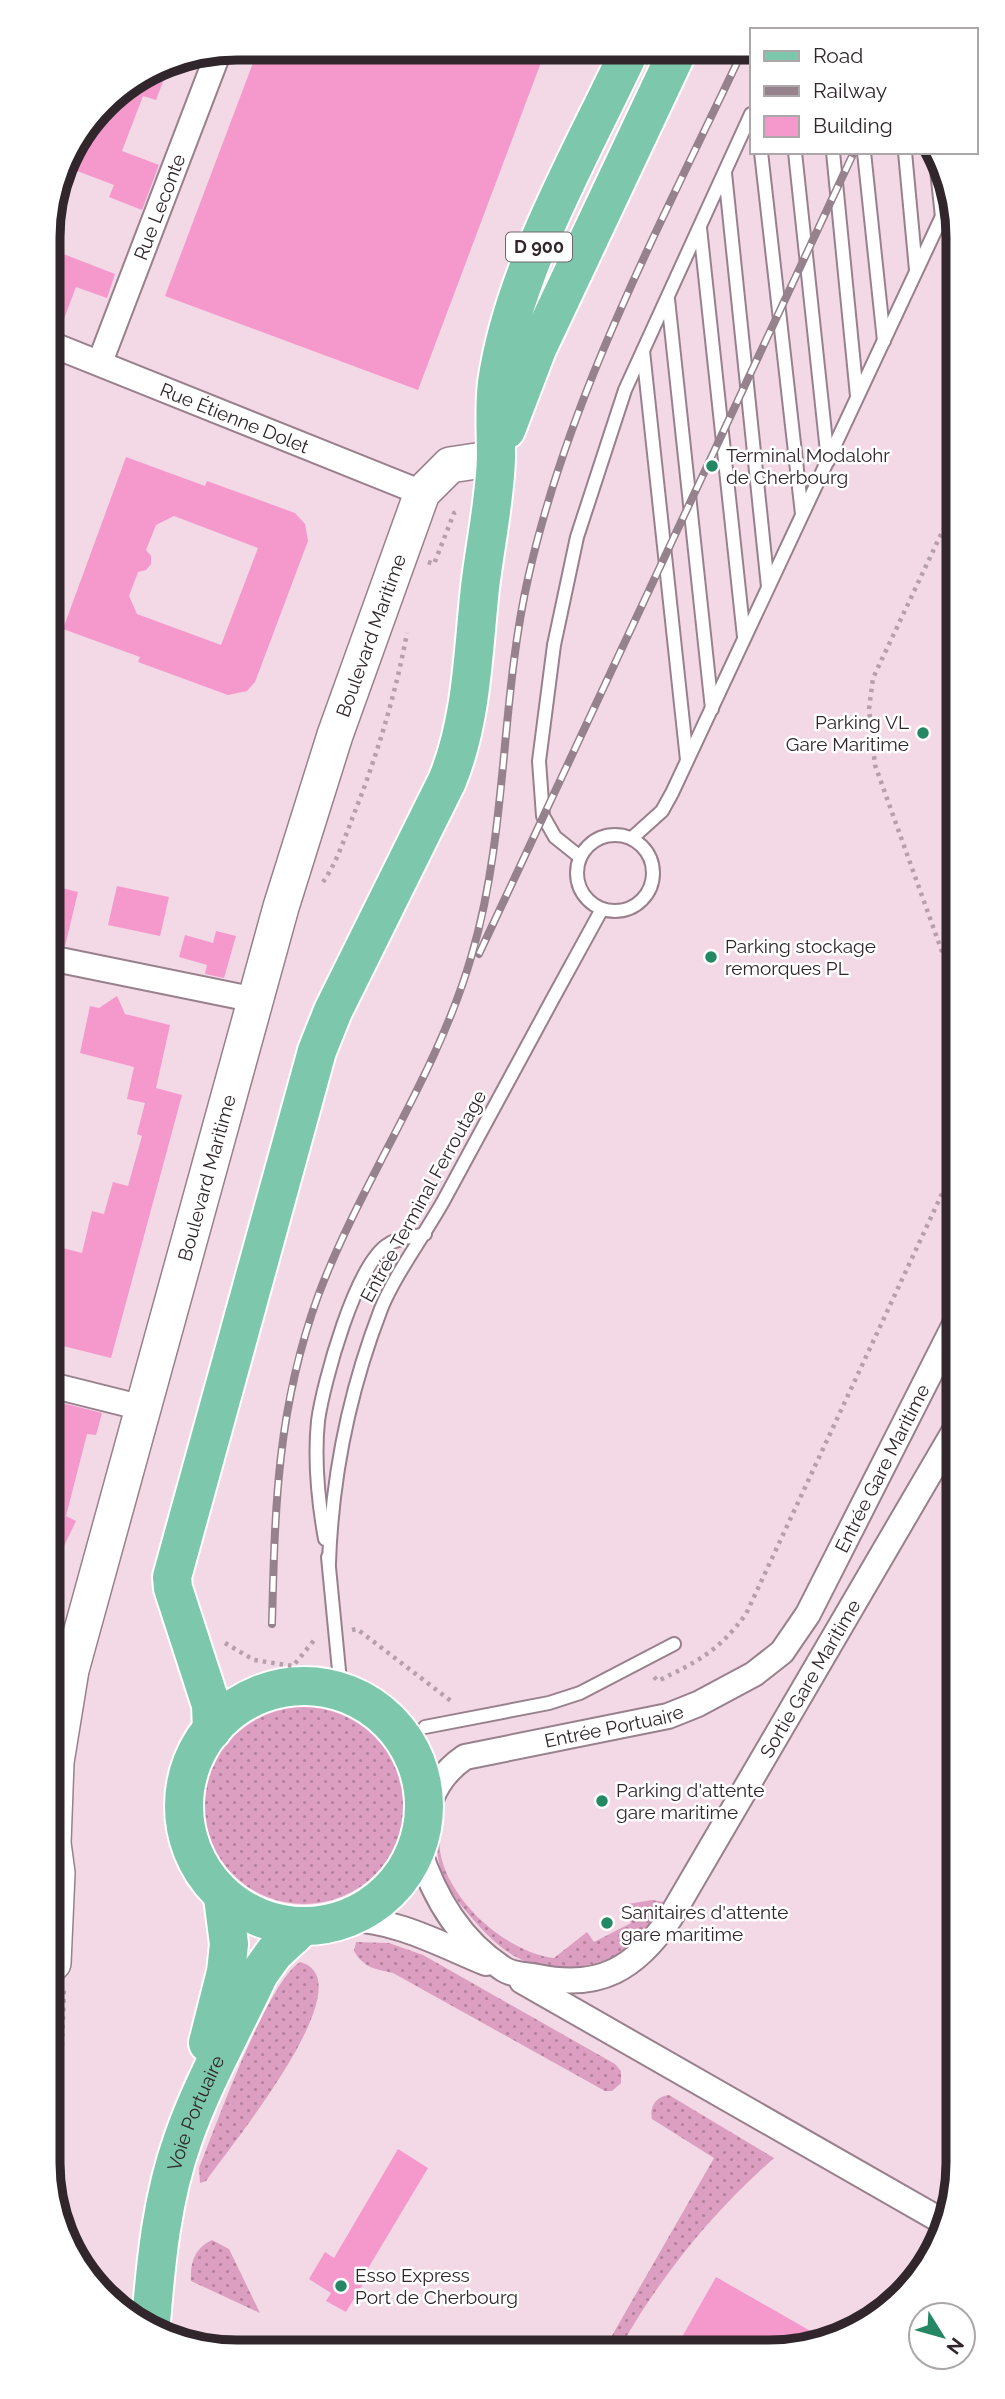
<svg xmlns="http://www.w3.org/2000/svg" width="1005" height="2399" font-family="Raleway,sans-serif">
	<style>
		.grass { fill: url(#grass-dots) }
		.building { fill: #f599cd; fill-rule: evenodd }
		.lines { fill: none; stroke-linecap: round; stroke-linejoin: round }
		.lane-casing { stroke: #98808c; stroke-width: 16 }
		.street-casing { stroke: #98808c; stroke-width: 28 }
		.secondary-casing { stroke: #98808c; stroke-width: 38 }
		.primary-casing { stroke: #fff; stroke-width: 42 }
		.path { stroke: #b49faa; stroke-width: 4.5; stroke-dasharray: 3.5 5; stroke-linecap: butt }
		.lane { stroke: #fff; stroke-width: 12 }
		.street { stroke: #fff; stroke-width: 24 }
		.secondary { stroke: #fff; stroke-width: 35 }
		.primary { stroke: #7dc7ac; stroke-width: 38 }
		.rail-casing { stroke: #95828c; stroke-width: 8 }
		.rail { stroke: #fff; stroke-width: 5; stroke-dasharray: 16; stroke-linecap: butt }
		.poi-dot { fill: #238863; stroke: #fff; stroke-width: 2.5 }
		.labels { text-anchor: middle; stroke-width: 5; stroke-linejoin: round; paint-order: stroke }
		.shield { fill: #fff; stroke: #6e676b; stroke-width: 2 }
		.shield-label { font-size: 18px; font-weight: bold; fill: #30262b }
		.street-label { font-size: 19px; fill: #30262b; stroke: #fff }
		.poi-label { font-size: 19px; fill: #30262b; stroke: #fff; text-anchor: start }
		.rim { fill: none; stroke: #30262b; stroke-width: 9 }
	</style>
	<defs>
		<pattern id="grass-dots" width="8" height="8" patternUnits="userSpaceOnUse" patternTransform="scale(1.75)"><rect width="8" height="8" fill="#dd9fc1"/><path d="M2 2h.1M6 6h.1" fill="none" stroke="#b4819d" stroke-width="1.8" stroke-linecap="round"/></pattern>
	</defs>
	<rect width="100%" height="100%" fill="#f3d8e6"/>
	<g class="grass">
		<circle cx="304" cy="1803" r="101"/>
		<path d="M 441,1818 C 441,1829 439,1841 440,1851 C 448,1901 506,1952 554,1958 L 587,1932 L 594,1942 L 631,1923 L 622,1905 L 652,1900 L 670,1903 C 663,1912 657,1925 648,1933 C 616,1965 560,1979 518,1958 C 499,1948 484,1932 470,1916 C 442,1883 431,1862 441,1818 Z"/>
		<path d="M 356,1942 L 389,1943 L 423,1955 L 615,2064 L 621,2071 L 621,2083 L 612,2091 L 605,2091 L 393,1973 C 375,1969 364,1968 354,1951 Z"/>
		<path d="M 300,1962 C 369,1980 226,2151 206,2181 L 200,2183 L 199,2168 C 216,2126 266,1984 300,1962 Z"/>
		<path d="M 669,2095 L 774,2158 C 712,2213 662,2274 621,2346 L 606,2346 L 714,2158 L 652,2119 C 649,2107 656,2096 669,2095 Z"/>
		<path d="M 212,2240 L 229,2249 L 260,2313 L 191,2281 C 190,2262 195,2248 212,2240 Z"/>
	</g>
	<g class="building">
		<polygon points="259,47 546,49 418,390 165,296"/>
		<polygon points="171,60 156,100 143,96 122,151 159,165 142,210 109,197 114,185 72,169 80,150 71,147 111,95"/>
		<polygon points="48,248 115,274 107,298 76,287 59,332 48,328"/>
		<path d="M 126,457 L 205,486 L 207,481 L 295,513 L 305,524 L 308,541 L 255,682 L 247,691 L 228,695 L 138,662 L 140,657 L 63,629 ZM 174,516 L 258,548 L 221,645 L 137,614 L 129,596 L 138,572 L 146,570 L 151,564 L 151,556 L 146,550 L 156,525 Z"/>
		<polygon points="54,886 78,892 65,946 50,944 50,905"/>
		<polygon points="117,886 169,897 160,936 108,925"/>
		<polygon points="216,931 236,936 224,978 205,974 207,965 179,957 185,935 213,943"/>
		<polygon points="117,996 125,1014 170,1025 156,1088 182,1095 111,1358 51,1343 63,1288 51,1285 51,1245 82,1253 92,1211 104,1214 113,1182 128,1186 142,1136 137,1134 145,1103 127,1099 134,1067 80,1053 90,1006 99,1008"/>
		<polygon points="58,1402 102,1413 96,1435 87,1434 66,1516 76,1521 52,1571 51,1449 56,1428 52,1427"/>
		<polygon points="398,2149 428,2168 364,2275 367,2277 346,2312 326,2301 331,2293 309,2279 325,2252 334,2258"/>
		<polygon points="716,2277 828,2341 817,2345 677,2346"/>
	</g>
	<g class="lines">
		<g class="lane-casing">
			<g id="lane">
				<polyline points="761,152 802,514"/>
				<polyline points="795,152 828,461"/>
				<polyline points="833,152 857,396"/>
				<polyline points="864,152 884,341"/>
				<polyline points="905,152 916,270"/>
				<polyline points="936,161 942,217"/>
				<polyline points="725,173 768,587"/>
				<polyline points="700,228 744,637"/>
				<polyline points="668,299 712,709"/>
				<polyline points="643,351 687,760"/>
				<circle cx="615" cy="873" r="38"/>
				<polyline points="632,838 662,811 672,793 951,197"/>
				<polyline points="580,857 555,837 543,816 539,761 554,645 577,537 625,390 751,114"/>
				<path d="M 325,1539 C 318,1500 314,1461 318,1421 C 323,1384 356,1262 389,1244 C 398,1238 414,1237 425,1234"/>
				<polyline points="328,1557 341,1691"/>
				<path d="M 329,1563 C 332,1474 349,1392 381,1309 C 395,1274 426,1233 445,1198 C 497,1102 549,1005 602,909"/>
				<polyline points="425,1727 549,1703 580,1693 674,1644"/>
			</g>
		</g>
		<g class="street-casing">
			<g id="street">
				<path id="s1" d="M 48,343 L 422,493"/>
				<path id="s2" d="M 100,362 L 219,51"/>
				<polyline points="50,958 256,1000"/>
				<polyline points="51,1385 143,1408"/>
				<path id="s3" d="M 424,1820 C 431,1794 441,1773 465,1757 L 668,1716 L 698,1704 L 754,1674 L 782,1652 L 808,1614 L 955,1324"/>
				<path id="s4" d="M 418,1847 C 433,1895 458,1939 502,1968 C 511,1975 527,1975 538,1977 C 600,1990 636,1968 670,1918 L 955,1430"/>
				<path d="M 347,1919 C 395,1919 442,1945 486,1963"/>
				<polyline points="522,1981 940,2220"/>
			</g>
		</g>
		<g class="secondary-casing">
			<g id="secondary">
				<path id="s5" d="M 53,1963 L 57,1873 L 53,1843 L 56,1762 L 71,1670 L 281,907 L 335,735 L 422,493 L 450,465 L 496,458"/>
			</g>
		</g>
		<g class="primary-casing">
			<g id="primary">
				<polyline points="506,430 537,349 678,50"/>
				<circle cx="304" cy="1806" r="120"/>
				<path d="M 212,1730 L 211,1705 L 173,1588 L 172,1577 L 317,1051 L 333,1011 L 447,781 C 472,721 473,652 480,588 C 485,545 495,500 496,457 C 496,432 494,408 497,383 C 513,270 582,153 630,50"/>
				<polyline points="208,2043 226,1972 229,1944 223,1897"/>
				<path id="s6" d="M 151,2322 C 156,2260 162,2198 183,2139 C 203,2082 234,2028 259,1974 L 274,1953 L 302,1927"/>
			</g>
		</g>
		<g class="path">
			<polyline points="952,511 873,678 869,709 875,765 954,985"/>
			<polyline points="428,562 434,564 454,513 460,510"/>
			<path d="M 323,882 C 336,864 344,840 352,819 C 376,759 395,697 407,633"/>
			<polyline points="352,1630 357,1629 451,1701"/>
			<polyline points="225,1643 254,1660 293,1666 316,1638"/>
			<path d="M 654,1677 L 658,1681 C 698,1661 718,1652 746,1614 L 954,1168"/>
			<polyline points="56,2215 64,1989"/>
		</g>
		<use href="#lane" class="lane"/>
		<use href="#street" class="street"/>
		<use href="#secondary" class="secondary"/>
		<use href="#primary" class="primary"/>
		<g class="rail-casing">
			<g id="rail">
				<polyline points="479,954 854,152"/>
				<path d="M 272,1624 C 275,1506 277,1409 318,1296 C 362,1179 438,1074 472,954 C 508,831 500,699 529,574 C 571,390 663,220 743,50"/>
			</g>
		</g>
		<use href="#rail" class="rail"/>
	</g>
	<g class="poi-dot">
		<circle cx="712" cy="466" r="7"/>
		<circle cx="923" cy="733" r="7"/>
		<circle cx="711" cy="957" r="7"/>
		<circle cx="602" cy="1801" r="7"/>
		<circle cx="607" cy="1923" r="7"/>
		<circle cx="341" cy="2286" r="7"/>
	</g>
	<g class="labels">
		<rect class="shield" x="506" y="232.5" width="66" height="29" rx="5"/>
		<g class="shield-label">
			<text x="539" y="253">D 900</text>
		</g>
		<g class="street-label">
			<text dy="7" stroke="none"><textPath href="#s2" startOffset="166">Rue Leconte</textPath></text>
			<text dy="7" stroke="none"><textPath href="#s1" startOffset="201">Rue Étienne Dolet</textPath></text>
			<text dy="7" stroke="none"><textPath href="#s5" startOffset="1372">Boulevard Maritime</textPath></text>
			<text dy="7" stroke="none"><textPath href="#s5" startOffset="805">Boulevard Maritime</textPath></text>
			<text transform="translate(423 1196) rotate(-61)" y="7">Entrée Terminal Ferroutage</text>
			<text dy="7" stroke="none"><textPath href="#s3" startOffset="625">Entrée Gare Maritime</textPath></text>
			<text dy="7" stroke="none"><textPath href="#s4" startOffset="621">Sortie Gare Maritime</textPath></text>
			<text dy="7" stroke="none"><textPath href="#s3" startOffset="229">Entrée Portuaire</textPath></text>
			<text dy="7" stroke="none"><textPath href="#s6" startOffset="215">Voie Portuaire</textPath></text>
		</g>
		<g class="poi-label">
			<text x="726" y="462">Terminal Modalohr<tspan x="726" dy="22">de Cherbourg</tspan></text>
			<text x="909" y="729" text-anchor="end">Parking VL<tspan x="909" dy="22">Gare Maritime</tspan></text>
			<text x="725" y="953">Parking stockage<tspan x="725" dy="22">remorques PL</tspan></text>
			<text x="616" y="1797">Parking d'attente<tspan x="616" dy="22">gare maritime</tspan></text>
			<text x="621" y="1919">Sanitaires d'attente<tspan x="621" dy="22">gare maritime</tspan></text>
			<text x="355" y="2282">Esso Express<tspan x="355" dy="22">Port de Cherbourg</tspan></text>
		</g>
	</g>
	<path d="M0 0H1005V2399H0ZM237 60H769A177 177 0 0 1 946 237V2163A177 177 0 0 1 769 2340H237A177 177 0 0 1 60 2163V237A177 177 0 0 1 237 60Z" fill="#fff" fill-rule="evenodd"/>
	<path class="rim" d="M237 60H769A177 177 0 0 1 946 237V2163A177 177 0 0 1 769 2340H237A177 177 0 0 1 60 2163V237A177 177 0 0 1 237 60Z"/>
	<rect x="750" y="28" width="228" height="126" fill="#ffffff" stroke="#aca8aa" stroke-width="2"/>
	<rect x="764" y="51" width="35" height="10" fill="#7dc7ac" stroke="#aca8aa" stroke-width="2"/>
	<text x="813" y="63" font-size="21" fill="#30262b">Road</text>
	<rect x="764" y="86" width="35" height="10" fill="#95828c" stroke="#aca8aa" stroke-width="2"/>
	<text x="813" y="98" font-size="21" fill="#30262b">Railway</text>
	<rect x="764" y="116" width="35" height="21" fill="#f599cd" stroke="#aca8aa" stroke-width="2"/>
	<text x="813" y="133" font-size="21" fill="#30262b">Building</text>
	<g transform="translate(942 2336) rotate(127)"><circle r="33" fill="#ffffff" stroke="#aca8aa" stroke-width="2"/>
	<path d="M0-5L12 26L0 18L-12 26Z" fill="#238863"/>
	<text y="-10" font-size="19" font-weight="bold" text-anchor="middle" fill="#30262b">N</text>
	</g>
</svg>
